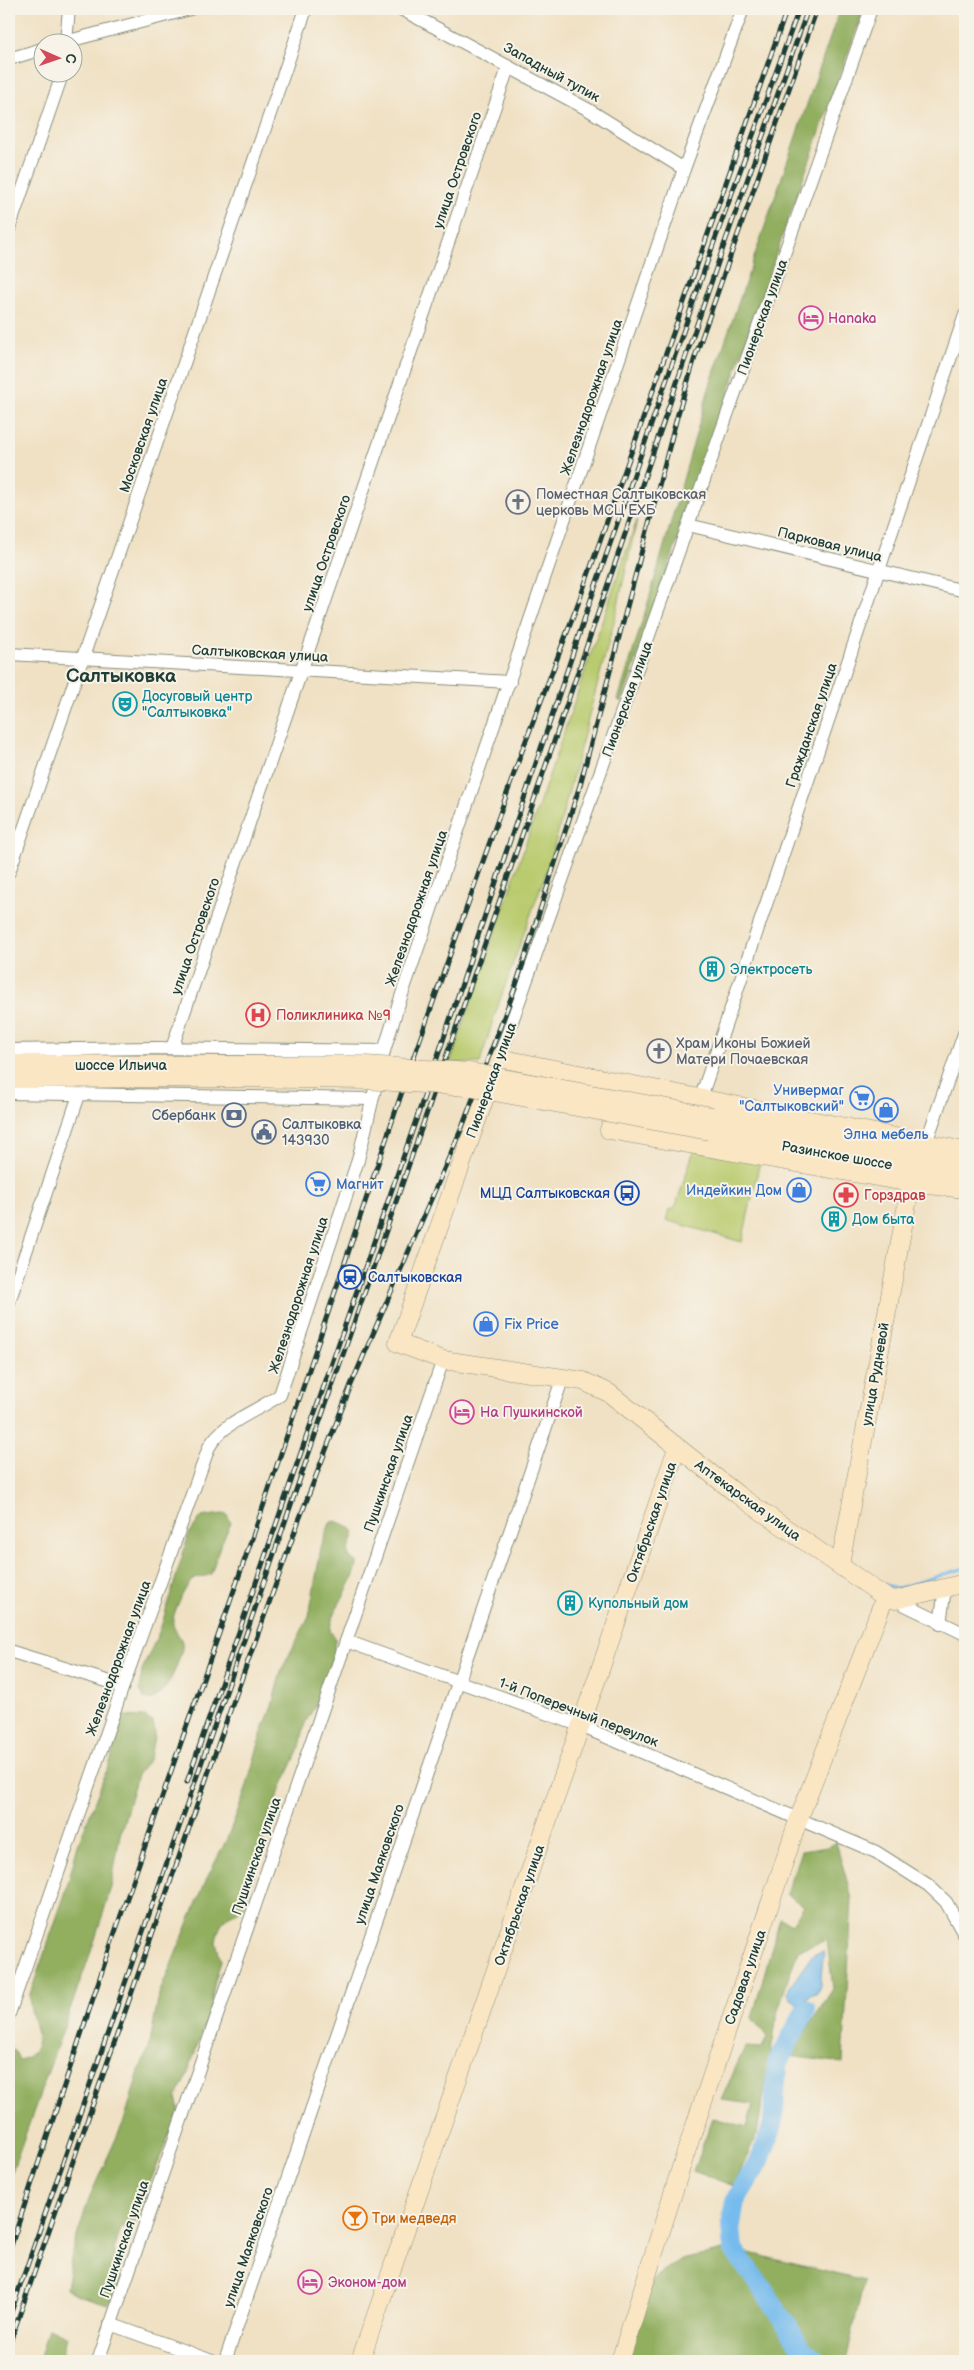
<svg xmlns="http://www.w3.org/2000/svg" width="974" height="2370" font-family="'Balsamiq Sans',sans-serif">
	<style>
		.green { fill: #b9cb6e; stroke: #6c8451 }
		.forest { fill: #92af61; stroke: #58764a }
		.water { fill: #76bbed; stroke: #4a7c90 }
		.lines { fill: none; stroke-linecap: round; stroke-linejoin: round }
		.stream { stroke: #76bbed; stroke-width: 3 }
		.river { stroke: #76bbed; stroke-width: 20 }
		.street-casing { stroke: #888f7c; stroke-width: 14 }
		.secondary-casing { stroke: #888f7c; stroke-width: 19 }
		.street { stroke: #fff; stroke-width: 12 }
		.secondary { stroke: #fbe6c4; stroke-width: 18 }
		.rail-casing { stroke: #1f3d34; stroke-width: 5 }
		.rail { stroke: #f7f3e8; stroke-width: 3; stroke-dasharray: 9; stroke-linecap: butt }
		.secondary-bridge-casing { stroke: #888f7c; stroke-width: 19; stroke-linecap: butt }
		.secondary-bridge { stroke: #fbe6c4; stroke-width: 18 }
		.labels { text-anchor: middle; stroke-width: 4; stroke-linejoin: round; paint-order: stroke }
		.street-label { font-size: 14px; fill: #1f3d34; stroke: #f7f3e8 }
		.hotel-label { font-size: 14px; fill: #b23c85; stroke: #f7f3e8; text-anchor: start }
		.worship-label { font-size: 14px; fill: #5b616d; stroke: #f7f3e8; text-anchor: start }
		.culture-label { font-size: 14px; fill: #0d838f; stroke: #f7f3e8; text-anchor: start }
		.health-label { font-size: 14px; fill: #be3a42; stroke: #f7f3e8; text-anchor: start }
		.shop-label { font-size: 14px; fill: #366cbe; stroke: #f7f3e8; text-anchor: end }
		.service-label { font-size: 14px; fill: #4e5e75; stroke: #f7f3e8; text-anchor: end }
		.transit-label { font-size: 14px; fill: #164399; stroke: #f7f3e8; text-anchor: end }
		.food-label { font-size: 14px; fill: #c56008; stroke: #f7f3e8; text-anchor: start }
		.district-label { font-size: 19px; font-weight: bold; fill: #1f3d34; stroke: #f7f3e8 }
	</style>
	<rect width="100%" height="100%" fill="#f7f3e8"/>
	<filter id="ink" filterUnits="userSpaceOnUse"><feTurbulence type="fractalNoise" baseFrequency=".02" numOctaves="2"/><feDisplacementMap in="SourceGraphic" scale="10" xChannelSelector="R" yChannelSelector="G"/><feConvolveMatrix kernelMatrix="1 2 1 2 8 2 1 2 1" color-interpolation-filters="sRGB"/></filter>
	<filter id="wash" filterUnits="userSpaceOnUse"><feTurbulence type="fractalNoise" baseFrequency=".0096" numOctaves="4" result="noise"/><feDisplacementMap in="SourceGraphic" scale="20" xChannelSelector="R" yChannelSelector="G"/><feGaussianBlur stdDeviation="1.12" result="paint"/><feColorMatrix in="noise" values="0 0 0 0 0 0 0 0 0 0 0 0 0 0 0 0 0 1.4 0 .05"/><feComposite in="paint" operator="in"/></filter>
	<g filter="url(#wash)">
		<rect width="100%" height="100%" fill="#f0e1c4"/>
		<g class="green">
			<polygon points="637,520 615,618 551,858 494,1017 480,1063 450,1063"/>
			<polygon points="694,1150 760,1161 742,1242 666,1220 669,1210 675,1208"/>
		</g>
		<g class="forest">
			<polygon points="840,9 864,9 782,237 622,702 618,700 647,606 710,385"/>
			<path d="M 222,1514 L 227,1515 L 231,1523 L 220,1546 L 211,1574 C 205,1577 198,1576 193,1580 C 186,1584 171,1616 173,1624 C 175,1634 184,1638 182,1648 C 179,1663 164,1705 145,1699 L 140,1690 L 142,1670 L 160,1630 L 189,1534 L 201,1517 Z"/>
			<path d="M 334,1521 C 343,1523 351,1526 355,1534 L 348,1552 L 349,1557 L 357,1562 C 359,1577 331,1609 330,1631 L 336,1639 L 332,1665 L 322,1681 L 318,1701 L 305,1723 L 300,1747 L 265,1824 L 262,1852 L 244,1905 L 238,1912 L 229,1916 L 222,1923 L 218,1932 L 216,1942 L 221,1961 L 214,1985 L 211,2006 L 184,2084 L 176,2097 L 179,2111 L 147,2190 L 139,2220 L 121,2228 L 114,2251 C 123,2266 124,2293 108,2304 L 78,2295 L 66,2289 L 72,2252 L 90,2196 L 124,2121 L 140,2068 L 149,2048 L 159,1994 L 207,1878 L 226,1841 L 244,1795 L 263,1729 L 271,1709 L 281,1671 L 309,1616 L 321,1548 L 330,1523 Z"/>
			<path d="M 124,1716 L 144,1717 L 153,1722 L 155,1732 L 150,1758 L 137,1775 L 120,1835 L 111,1888 L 93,1946 L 9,2180 L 9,2047 L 15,2051 L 19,2060 C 55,2051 26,2017 30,1994 L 65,1894 L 78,1845 L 111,1759 L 121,1720 Z"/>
			<polygon points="836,1842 852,1899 843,2063 789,2056 833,1989 827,1940 798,1950 778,2010 757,2134 734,2186 693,2171 713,2118 747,2127 753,2104 721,2100 745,2047 762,2048 767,2037 752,2018 780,1918 792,1924 804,1906 786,1894 801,1851 827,1847"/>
			<polygon points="733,2249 864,2281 846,2361 625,2361 653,2279 681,2260"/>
			<polygon points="48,2328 67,2337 61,2361 39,2361"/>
		</g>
		<polygon class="water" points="824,1951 820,1985 818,1992 808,1996 806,2009 797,2011 798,2003 791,1999 788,1994 789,1988 813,1954"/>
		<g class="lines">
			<polyline class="stream" points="882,1583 895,1589 965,1568"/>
			<polyline class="river" points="806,2009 777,2064 773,2125 760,2160 735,2201 731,2226 733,2249 774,2305 801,2348 817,2361"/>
		</g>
	</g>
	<g filter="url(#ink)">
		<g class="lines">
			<g class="street-casing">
				<g id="street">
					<polyline points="401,9 589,110 684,169"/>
					<polyline points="65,42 190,9"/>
					<polyline points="66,42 69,9"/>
					<polyline points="9,59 42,49"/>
					<polyline points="9,229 63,72"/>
					<polyline points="688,525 965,591"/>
					<polyline points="9,654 510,682"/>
					<polyline points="9,872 306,9"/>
					<polyline points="172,1048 508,68"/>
					<polyline points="9,1050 154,1048 384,1051"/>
					<polyline points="499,1058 871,9"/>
					<polyline points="9,1093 371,1099"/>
					<polyline points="698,1106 965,315"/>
					<polyline points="926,1143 965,1031"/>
					<polyline points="9,1302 79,1095"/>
					<polyline points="895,1600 965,1634"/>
					<polyline points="940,1624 945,1588"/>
					<polyline points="346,1641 576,1724 876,1852 928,1885 946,1902 965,1936"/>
					<polyline points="9,1651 123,1686"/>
					<path d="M 9,2014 L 123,1686 L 209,1447 C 224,1421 256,1412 280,1395 L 358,1160 L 384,1051 L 397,1009 L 684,169 L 743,9"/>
					<polyline points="110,2324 212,2361"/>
					<polyline points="98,2361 443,1360"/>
					<polyline points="225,2361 563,1377"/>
				</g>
			</g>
			<g class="secondary-casing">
				<g id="secondary">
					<polyline points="9,1064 233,1065"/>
					<polyline points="9,1079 233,1078"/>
					<polyline points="619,1101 609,1130 911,1183 965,1189"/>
					<polyline points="712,1116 965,1164"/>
					<polyline points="709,1131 965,1178"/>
					<polyline points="965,1151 499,1058 398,1343 443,1360 583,1381 609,1393 738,1495 885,1597 895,1600 965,1583"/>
					<polyline points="840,1565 911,1183"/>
					<polyline points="360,2361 677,1448"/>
					<polyline points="620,2361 685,2155 799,1818 885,1597"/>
				</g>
			</g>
			<use href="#street" class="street"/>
			<use href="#secondary" class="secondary"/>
			<g class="rail-casing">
				<g id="rail">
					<polyline points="187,1782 425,1094 589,605 713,245 799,9"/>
					<polyline points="9,2252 113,1938 264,1504 413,1059 522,751 579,601 787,9"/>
					<polyline points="9,2318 433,1095 723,248 808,9"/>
					<polyline points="9,2345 226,1722 299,1520 351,1385 463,1125 516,985 580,785 677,417 696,354 817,9"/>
				</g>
			</g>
			<use href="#rail" class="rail"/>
			<g class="secondary-bridge-casing">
				<g id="secondary-bridge">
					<polyline points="233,1065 366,1065 470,1072 712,1116"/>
					<polyline points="233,1078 365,1080 467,1087 709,1131"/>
				</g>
			</g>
			<use href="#secondary-bridge" class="secondary-bridge"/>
		</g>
	</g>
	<defs>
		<g id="hotel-ring" transform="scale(1.25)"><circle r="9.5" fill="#f7f3e8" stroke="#d1479c" stroke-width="1.5"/><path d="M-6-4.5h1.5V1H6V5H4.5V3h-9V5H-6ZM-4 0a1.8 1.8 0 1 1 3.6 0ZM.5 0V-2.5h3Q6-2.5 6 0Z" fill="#d1479c"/></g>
		<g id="church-ring" transform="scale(1.25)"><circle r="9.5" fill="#f7f3e8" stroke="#6b7280" stroke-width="1.5"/><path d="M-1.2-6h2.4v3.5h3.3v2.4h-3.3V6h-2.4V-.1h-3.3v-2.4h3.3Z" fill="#6b7280"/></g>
		<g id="theatre-ring" transform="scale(1.25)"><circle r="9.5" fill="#f7f3e8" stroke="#0f9aa8" stroke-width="1.5"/><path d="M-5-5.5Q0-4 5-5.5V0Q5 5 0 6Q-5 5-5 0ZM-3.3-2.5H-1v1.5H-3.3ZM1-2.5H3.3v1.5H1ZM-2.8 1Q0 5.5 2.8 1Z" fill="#0f9aa8"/></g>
		<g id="building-ring" transform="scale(1.25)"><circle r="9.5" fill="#f7f3e8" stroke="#0f9aa8" stroke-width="1.5"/><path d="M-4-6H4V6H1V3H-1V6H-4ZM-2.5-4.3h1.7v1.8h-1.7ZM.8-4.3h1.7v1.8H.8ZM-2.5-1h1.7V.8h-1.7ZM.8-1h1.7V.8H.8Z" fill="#0f9aa8"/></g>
		<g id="hospital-ring" transform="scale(1.25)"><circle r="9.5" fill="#f7f3e8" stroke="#e0444e" stroke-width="1.5"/><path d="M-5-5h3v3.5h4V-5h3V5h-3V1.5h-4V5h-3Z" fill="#e0444e"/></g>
		<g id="supermarket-ring" transform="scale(1.25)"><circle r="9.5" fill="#f7f3e8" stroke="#3f7fe0" stroke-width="1.5"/><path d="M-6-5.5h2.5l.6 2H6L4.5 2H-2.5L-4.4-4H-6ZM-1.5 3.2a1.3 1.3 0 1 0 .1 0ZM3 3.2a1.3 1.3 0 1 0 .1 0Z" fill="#3f7fe0"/></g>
		<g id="shop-ring" transform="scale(1.25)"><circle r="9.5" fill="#f7f3e8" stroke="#3f7fe0" stroke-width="1.5"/><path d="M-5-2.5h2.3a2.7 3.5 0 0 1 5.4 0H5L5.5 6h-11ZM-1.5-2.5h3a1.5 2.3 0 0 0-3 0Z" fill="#3f7fe0"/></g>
		<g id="bank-ring" transform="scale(1.25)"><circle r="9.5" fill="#f7f3e8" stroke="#5c6f8a" stroke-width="1.5"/><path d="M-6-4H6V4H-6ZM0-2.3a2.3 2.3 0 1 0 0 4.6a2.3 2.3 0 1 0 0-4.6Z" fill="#5c6f8a"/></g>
		<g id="civic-ring" transform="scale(1.25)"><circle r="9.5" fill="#f7f3e8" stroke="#5c6f8a" stroke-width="1.5"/><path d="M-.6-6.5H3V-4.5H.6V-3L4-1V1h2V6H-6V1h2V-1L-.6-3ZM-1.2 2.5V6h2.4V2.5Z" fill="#5c6f8a"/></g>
		<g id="bus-ring" transform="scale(1.25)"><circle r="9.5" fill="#f7f3e8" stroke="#1a4fb4" stroke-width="1.5"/><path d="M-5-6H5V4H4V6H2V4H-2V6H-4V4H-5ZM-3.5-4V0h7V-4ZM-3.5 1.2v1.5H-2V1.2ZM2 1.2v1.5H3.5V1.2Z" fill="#1a4fb4"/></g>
		<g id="pharmacy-ring" transform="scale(1.25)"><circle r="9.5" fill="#f7f3e8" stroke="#e0444e" stroke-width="1.5"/><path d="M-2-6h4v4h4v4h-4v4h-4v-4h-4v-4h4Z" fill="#e0444e"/></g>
		<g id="station-ring" transform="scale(1.25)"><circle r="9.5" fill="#f7f3e8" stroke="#1a4fb4" stroke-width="1.5"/><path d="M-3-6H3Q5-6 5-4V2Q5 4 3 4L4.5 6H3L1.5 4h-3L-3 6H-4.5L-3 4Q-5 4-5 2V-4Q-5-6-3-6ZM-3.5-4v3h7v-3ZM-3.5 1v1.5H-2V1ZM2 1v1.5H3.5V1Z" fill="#1a4fb4"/></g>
		<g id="bar-ring" transform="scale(1.25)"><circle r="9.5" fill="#f7f3e8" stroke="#e8710a" stroke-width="1.5"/><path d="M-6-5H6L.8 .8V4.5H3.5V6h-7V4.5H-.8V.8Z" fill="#e8710a"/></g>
	</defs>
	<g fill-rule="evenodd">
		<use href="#hotel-ring" x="811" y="318"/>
		<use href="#church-ring" x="518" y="502"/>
		<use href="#theatre-ring" x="125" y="704"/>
		<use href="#building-ring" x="712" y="969"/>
		<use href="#hospital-ring" x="258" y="1015"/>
		<use href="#church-ring" x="659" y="1051"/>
		<use href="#supermarket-ring" x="862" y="1098"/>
		<use href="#shop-ring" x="886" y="1110"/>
		<use href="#bank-ring" x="234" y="1115"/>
		<use href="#civic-ring" x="264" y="1132"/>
		<use href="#supermarket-ring" x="318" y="1184"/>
		<use href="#shop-ring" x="799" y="1190"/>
		<use href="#bus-ring" x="627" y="1193"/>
		<use href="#pharmacy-ring" x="846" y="1195"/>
		<use href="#building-ring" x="834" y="1219"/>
		<use href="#station-ring" x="350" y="1277"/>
		<use href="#shop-ring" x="486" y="1324"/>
		<use href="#hotel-ring" x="462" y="1412"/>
		<use href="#building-ring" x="570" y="1603"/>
		<use href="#bar-ring" x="355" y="2218"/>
		<use href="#hotel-ring" x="310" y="2282"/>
	</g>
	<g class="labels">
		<g class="street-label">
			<text transform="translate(552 72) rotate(29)" y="5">Западный тупик</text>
			<text transform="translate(457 170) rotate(-71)" y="5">улица Островского</text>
			<text transform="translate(762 317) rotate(-70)" y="5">Пионерская улица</text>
			<text transform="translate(591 397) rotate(-71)" y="5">Железнодорожная улица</text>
			<text transform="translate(143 435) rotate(-71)" y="5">Московская улица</text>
			<text transform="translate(830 544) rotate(14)" y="5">Парковая улица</text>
			<text transform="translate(326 553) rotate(-71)" y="5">улица Островского</text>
			<text transform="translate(260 653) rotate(3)" y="5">Салтыковская улица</text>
			<text transform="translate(627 699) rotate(-70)" y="5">Пионерская улица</text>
			<text transform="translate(811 725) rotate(-71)" y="5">Гражданская улица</text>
			<text transform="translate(416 908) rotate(-71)" y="5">Железнодорожная улица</text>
			<text transform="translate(195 936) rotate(-71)" y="5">улица Островского</text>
			<text x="121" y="1070">шоссе Ильича</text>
			<text transform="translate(491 1080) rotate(-70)" y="5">Пионерская улица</text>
			<text transform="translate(837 1155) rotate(10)" y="5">Разинское шоссе</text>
			<text transform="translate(298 1295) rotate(-72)" y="5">Железнодорожная улица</text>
			<text transform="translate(875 1374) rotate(-80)" y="5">улица Рудневой</text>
			<text transform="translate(388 1473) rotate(-71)" y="5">Пушкинская улица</text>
			<text transform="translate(748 1500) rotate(36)" y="5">Аптекарская улица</text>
			<text transform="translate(651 1522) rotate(-71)" y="5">Октябрьская улица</text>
			<text transform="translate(118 1658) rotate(-70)" y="5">Железнодорожная улица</text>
			<text transform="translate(579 1712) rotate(21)" y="5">1-й Поперечный переулок</text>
			<text transform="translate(256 1856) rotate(-71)" y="5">Пушкинская улица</text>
			<text transform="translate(379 1864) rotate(-71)" y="5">улица Маяковского</text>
			<text transform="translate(519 1905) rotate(-71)" y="5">Октябрьская улица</text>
			<text transform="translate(745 1977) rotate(-71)" y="5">Садовая улица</text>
			<text transform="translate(124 2239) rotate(-71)" y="5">Пушкинская улица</text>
			<text transform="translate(248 2247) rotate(-71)" y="5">улица Маяковского</text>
		</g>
		<g class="hotel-label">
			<text x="828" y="323">Hanaka</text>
			<text x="480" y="1417">На Пушкинской</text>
			<text x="328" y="2287">Эконом-дом</text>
		</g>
		<g class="worship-label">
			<text x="536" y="499">Поместная Салтыковская<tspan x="536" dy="16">церковь МСЦ ЕХБ</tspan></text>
			<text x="676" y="1048">Храм Иконы Божией<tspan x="676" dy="16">Матери Почаевская</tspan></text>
		</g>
		<g class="culture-label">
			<text x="142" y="701">Досуговый центр<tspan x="142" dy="16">"Салтыковка"</tspan></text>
			<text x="730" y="974">Электросеть</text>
			<text x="852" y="1224">Дом быта</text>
			<text x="588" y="1608">Купольный дом</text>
		</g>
		<g class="health-label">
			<text x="276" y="1020">Поликлиника №9</text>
			<text x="864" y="1200">Горздрав</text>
		</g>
		<g class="shop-label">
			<text x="844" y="1095">Универмаг<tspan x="844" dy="16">"Салтыковский"</tspan></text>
			<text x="886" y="1139" text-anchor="middle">Элна мебель</text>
			<text x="336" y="1189" text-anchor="start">Магнит</text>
			<text x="782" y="1195">Индейкин Дом</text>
			<text x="504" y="1329" text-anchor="start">Fix Price</text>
		</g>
		<g class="service-label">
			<text x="216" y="1120">Сбербанк</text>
			<text x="282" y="1129" text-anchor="start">Салтыковка<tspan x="282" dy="16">143930</tspan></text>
		</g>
		<g class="transit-label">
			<text x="610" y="1198">МЦД Салтыковская</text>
			<text x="368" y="1282" text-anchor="start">Салтыковская</text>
		</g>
		<g class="food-label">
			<text x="372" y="2223">Три медведя</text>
		</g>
		<g class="district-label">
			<text x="121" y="682">Салтыковка</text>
		</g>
	</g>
	<rect width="974" height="2370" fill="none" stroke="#f7f3e8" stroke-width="30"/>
	<g transform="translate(58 58) rotate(92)"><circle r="24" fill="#f7f3e8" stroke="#a1aaa0"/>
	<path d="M0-4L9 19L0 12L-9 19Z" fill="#d1495b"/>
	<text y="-8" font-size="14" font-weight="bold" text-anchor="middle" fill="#1f3d34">С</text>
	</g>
</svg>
